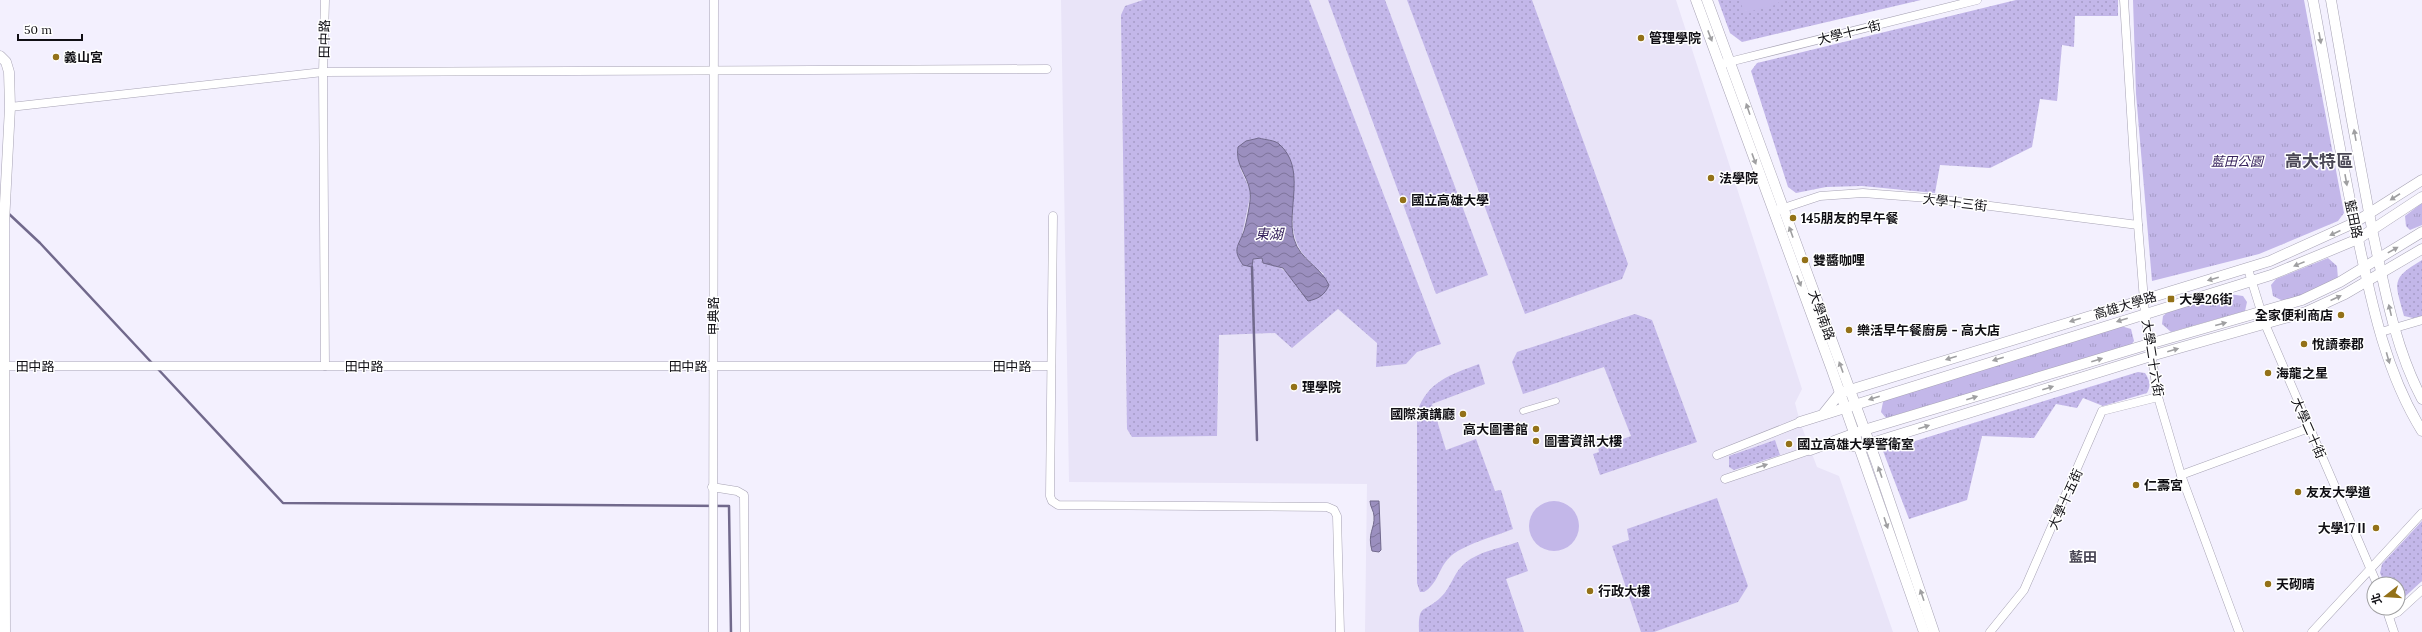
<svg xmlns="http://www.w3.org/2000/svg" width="2422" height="632" font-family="Lora,'Noto Sans TC',serif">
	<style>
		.built { fill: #e9e4f8 }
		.grass { fill: url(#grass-dots); fill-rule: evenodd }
		.park { fill: url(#park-tufts) }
		.garden { fill: #c3b7e9 }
		.water { fill: url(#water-waves); stroke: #71698c }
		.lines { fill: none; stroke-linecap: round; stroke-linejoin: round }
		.stream { stroke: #71698c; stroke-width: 2.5 }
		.pedestrian-casing { stroke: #a7a3b4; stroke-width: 7 }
		.minor-casing { stroke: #a7a3b4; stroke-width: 9 }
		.tertiary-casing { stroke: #a7a3b4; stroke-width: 11 }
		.pedestrian { stroke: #fff; stroke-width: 6 }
		.minor { stroke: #fff; stroke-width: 8 }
		.tertiary { stroke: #fff; stroke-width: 10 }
		.oneway { fill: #9f9fa1 }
		.poi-dot { fill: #937118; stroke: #fff; stroke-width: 1.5 }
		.labels { text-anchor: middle; stroke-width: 3; stroke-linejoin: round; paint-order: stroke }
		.street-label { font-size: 13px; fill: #100f14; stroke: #fff }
		.poi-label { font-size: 13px; font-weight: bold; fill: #100f14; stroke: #fff; text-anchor: start }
		.park-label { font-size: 13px; font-style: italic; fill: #36215c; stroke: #fff }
		.water-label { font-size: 14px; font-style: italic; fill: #36225d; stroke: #fff }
		.neighbourhood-label { font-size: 14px; font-weight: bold; fill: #4a4755; stroke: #fff }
		.district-label { font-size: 17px; font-weight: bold; fill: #4a4755; stroke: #fff }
	</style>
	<defs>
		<pattern id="grass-dots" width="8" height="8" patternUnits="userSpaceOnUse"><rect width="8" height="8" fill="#c3b7e9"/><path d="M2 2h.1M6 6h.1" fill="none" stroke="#a69cc7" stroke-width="1.8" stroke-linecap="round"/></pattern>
		<pattern id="park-tufts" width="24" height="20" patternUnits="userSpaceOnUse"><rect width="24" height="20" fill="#c3b7e9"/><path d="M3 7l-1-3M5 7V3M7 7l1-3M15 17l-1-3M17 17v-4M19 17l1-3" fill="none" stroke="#a69cc7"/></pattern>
		<pattern id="water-waves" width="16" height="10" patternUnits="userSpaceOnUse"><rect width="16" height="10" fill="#9b8fbf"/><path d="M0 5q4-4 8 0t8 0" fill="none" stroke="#7d739a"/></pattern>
	</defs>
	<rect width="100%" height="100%" fill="#f3f0fe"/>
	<polygon class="built" points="1061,0 1676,0 1802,389 1795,403 1800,422 1817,467 1839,476 1893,632 1365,632 1367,484 1069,482"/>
	<g class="grass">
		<path d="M 1143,0 L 1309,0 L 1441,344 L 1417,352 L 1406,364 L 1376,367 L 1377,343 L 1338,309 L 1292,348 L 1275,333 L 1219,335 L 1217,436 L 1132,437 L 1127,429 L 1121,15 L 1125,6 ZM 1240,168 L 1293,214 C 1291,242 1302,258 1324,274 L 1302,294 C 1291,276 1286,266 1263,263 L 1262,258 L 1253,259 L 1242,235 L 1251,192 Z"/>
		<polygon points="1328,0 1385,0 1488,275 1436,294"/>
		<polygon points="1407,0 1532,0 1628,264 1622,279 1525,314"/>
		<polygon points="1718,0 1921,0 1742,42 1730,33"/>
		<polygon points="2016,0 2118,0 2118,16 2075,16 2074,47 2062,45 2057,101 2040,99 2032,147 1990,168 1940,165 1935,193 1862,186 1826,187 1796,193 1788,187 1751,71 1757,63"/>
		<path d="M 2422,260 L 2422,316 L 2413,318 L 2404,316 C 2395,282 2390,279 2422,260 Z"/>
		<polygon points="1635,314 1652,320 1697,442 1600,475 1593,454 1599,452 1598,448 1631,436 1604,367 1523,394 1512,362 1517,352"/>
		<path d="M 1479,364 L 1485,384 L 1432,404 L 1446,450 L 1476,439 L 1495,491 L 1501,490 L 1513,529 C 1496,536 1461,545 1449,558 C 1438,569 1438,584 1424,592 L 1420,592 L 1417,583 L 1417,412 C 1428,381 1450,375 1479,364 Z"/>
		<path d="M 2138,372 L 2145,373 C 2150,380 2151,386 2147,393 L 2103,406 L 2083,398 L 2077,408 L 2056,404 L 2034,438 L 1982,436 L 1967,500 L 1909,519 L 1883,451 Z"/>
		<polygon points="1775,440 1780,455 1734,470 1729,467 1729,456"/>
		<polygon points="1717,498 1748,586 1738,602 1654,632 1641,632 1612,546 1629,540 1627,529"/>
		<polygon points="2422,521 2422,581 2398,603 2398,584 2385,584 2380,573 2382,564"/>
		<path d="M 1518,542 L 1528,571 L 1506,579 L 1524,632 L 1419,632 C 1418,602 1424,614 1441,597 C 1450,589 1453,575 1462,566 C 1475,552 1501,548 1518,542 Z"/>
	</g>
	<g class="park">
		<polygon points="2133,0 2304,0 2344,213 2338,221 2259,254 2152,281 2136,94"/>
		<polygon points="2422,203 2422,225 2410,230 2406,226 2405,216"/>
		<polygon points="2328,258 2337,266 2338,279 2334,284 2290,299 2283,301 2273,296 2271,285 2276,279"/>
		<polygon points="2229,294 2243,296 2247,302 2245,311 2171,332 2162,324 2163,316 2170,310"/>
		<polygon points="2121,326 2131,329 2134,341 2131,345 1886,418 1881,412 1883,402 1888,398"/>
	</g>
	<g class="garden">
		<polygon points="1740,0 1782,0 1775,5 1744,13"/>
		<circle cx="1554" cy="526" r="25"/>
	</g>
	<g class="water">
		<path d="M 1259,138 C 1265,140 1275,140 1279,144 C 1307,168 1286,210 1294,239 C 1300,260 1321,267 1329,285 C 1325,295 1318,299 1308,301 L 1283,268 L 1263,263 L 1262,258 L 1253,259 L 1252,267 L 1243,265 C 1232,249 1238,247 1244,231 C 1246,224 1252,198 1250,191 C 1247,174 1235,165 1238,147 L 1246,141 Z"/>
		<path d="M 1370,501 L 1379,501 L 1381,550 L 1379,552 L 1372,551 C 1367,533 1375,529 1374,516 C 1374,511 1370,507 1370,501 Z"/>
	</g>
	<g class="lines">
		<g class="stream">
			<polyline points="8,213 40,243 152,363"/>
			<polyline points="1252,267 1257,440"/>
			<polyline points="157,368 283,503 729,506 731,632"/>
		</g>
		<g class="pedestrian-casing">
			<polyline id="pedestrian" points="1523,411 1556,401"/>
		</g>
		<g class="minor-casing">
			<g id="minor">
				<polyline points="2124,0 2138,225 2145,313 2158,397 2181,475 2239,632"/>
				<polyline points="1725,63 1977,0"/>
				<polyline points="10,107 323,72 1047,69"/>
				<polyline points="1778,210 1820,196 1863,193 1928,198 2138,225"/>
				<polyline points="1053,216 1050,496 1052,501 1058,505 1327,507 1334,510 1337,516 1340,632"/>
				<polyline points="2248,269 2265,324 2377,584"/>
				<polyline points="2381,332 2422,320"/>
				<polyline points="6,366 1051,366"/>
				<polyline points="325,366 323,72 325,0"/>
				<polyline points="1717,455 1800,422"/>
				<polyline points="2181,475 2309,428"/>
				<polyline points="1725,479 1810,450"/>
				<polyline points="712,487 737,491 744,495 745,632"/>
				<polyline points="2386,608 2394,632"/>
				<polyline points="2389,616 2398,612 2422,590"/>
				<polyline points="713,632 714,0"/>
				<polyline points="1990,632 2024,590 2102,411 2158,397"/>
				<polyline points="2312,632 2422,513"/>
			</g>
		</g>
		<g class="tertiary-casing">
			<g id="tertiary">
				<polyline points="1696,0 1832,370 1924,632"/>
				<polyline points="1707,0 1876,461 1934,632"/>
				<path d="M 2313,0 C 2328,80 2341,160 2358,239 C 2372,305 2386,373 2422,431"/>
				<path d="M 2331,0 C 2344,78 2358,156 2373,234 C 2385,290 2395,348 2422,399"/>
				<polyline points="0,56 6,62 9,72 10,107 4,223 5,632"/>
				<polyline points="1824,413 1840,393 2270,261 2354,223 2422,180"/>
				<polyline points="1800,422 2271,275 2358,239 2422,197"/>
				<polyline points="1833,443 1859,447 2151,356 2306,312 2345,294 2422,249"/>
				<polyline points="1810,450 1864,430 2149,344 2302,300 2340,282 2422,232"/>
			</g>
		</g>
		<use href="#pedestrian" class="pedestrian"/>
		<use href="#minor" class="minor"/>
		<use href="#tertiary" class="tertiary"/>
	</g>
	<defs><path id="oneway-solid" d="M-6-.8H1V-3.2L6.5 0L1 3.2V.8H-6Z"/></defs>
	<g class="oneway">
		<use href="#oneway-solid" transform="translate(1710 36) rotate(69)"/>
		<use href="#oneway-solid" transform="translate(2320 38) rotate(80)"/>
		<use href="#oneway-solid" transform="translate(1748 109) rotate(-109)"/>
		<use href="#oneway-solid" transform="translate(2355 135) rotate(-100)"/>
		<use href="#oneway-solid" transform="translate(1754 159) rotate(70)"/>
		<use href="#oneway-solid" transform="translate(2346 180) rotate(80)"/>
		<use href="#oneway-solid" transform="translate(2395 197) rotate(147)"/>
		<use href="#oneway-solid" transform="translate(1791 232) rotate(-110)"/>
		<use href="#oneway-solid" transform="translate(2335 233) rotate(155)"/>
		<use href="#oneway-solid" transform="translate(2393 250) rotate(-29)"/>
		<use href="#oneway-solid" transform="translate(2299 264) rotate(158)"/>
		<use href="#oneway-solid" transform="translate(2213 279) rotate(164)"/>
		<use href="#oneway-solid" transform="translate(1799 281) rotate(69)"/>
		<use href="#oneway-solid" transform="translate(2336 298) rotate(-24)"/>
		<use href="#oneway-solid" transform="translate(2390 310) rotate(-103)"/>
		<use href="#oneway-solid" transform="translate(2075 320) rotate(163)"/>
		<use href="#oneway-solid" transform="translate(2122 320) rotate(163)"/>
		<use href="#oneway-solid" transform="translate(2221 324) rotate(-15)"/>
		<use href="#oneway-solid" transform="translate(2173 350) rotate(-16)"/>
		<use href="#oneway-solid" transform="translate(1951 358) rotate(163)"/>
		<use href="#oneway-solid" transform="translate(2388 358) rotate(74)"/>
		<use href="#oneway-solid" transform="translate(1998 359) rotate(163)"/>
		<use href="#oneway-solid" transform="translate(2097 360) rotate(-17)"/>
		<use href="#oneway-solid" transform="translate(1841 367) rotate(-110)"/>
		<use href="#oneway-solid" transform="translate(2048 388) rotate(-17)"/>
		<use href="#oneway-solid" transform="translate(1874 398) rotate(163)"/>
		<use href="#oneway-solid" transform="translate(1972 398) rotate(-17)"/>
		<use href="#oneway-solid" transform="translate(1924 427) rotate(-17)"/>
		<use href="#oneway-solid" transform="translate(1762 466) rotate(-18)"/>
		<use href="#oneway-solid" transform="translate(1880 472) rotate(-109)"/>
		<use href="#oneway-solid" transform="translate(1886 523) rotate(71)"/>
		<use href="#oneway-solid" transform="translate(1922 595) rotate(-109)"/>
	</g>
	<g class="poi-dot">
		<circle cx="1641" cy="38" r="4"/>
		<circle cx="56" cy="57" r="4"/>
		<circle cx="1711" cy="178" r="4"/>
		<circle cx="1403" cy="200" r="4"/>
		<circle cx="1793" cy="218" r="4"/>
		<circle cx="1805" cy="260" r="4"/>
		<rect x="2167" y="295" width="8" height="8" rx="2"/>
		<circle cx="2341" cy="315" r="4"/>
		<circle cx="1849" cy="330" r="4"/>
		<circle cx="2304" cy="344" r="4"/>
		<circle cx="2268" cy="373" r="4"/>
		<circle cx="1294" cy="387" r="4"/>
		<circle cx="1463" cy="414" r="4"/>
		<circle cx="1536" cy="429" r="4"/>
		<circle cx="1536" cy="441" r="4"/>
		<circle cx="1789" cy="444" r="4"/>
		<circle cx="2136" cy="485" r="4"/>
		<circle cx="2298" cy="492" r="4"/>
		<circle cx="2376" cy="528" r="4"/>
		<circle cx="2268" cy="584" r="4"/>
		<circle cx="1590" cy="591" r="4"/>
	</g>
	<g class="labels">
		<g class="street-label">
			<text transform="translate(1849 32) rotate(-14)" y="5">大學十一街</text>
			<text transform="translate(324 39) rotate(-89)" y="5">田中路</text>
			<text transform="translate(1955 202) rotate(7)" y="5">大學十三街</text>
			<text transform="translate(2354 219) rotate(78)" y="5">藍田路</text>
			<text transform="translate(2125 305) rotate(-17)" y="5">高雄大學路</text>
			<text transform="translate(1822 315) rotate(70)" y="5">大學南路</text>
			<text transform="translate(713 316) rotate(-90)" y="5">甲典路</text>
			<text transform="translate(2153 358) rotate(81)" y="5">大學二十六街</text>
			<text x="35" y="371">田中路</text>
			<text x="364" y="371">田中路</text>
			<text x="688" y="371">田中路</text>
			<text x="1012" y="371">田中路</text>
			<text transform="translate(2309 428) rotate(66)" y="5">大學二十街</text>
			<text transform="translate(2065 499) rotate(-66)" y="5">大學十五街</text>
		</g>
		<g class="poi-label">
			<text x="1649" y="43">管理學院</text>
			<text x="64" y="62">義山宮</text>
			<text x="1719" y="183">法學院</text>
			<text x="1411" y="205">國立高雄大學</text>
			<text x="1801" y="223">145朋友的早午餐</text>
			<text x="1813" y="265">雙醬咖哩</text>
			<text x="2179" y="304">大學26街</text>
			<text x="2333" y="320" text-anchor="end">全家便利商店</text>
			<text x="1857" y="335">樂活早午餐廚房 - 高大店</text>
			<text x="2312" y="349">悅讀泰郡</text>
			<text x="2276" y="378">海龍之星</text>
			<text x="1302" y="392">理學院</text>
			<text x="1455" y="419" text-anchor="end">國際演講廳</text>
			<text x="1528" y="434" text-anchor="end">高大圖書館</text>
			<text x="1544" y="446">圖書資訊大樓</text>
			<text x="1797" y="449">國立高雄大學警衛室</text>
			<text x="2144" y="490">仁壽宮</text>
			<text x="2306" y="497">友友大學道</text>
			<text x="2368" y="533" text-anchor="end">大學17Ⅱ</text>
			<text x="2276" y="589">天砌晴</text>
			<text x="1598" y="596">行政大樓</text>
		</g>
		<g class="park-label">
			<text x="2237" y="166">藍田公園</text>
		</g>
		<g class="water-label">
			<text x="1269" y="239">東湖</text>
		</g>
		<g class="neighbourhood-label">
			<text x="2083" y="562">藍田</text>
		</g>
		<g class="district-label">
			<text x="2319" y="167">高大特區</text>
		</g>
	</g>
	<g transform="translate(2386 596) rotate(253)"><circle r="19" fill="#ffffff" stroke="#9f9fa1"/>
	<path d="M0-3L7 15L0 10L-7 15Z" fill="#937118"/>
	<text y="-6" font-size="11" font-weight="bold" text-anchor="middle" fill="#100f14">北</text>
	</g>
	<path d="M18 34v6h64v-6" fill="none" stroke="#100f14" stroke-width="2"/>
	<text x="24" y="34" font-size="12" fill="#100f14" stroke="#ffffff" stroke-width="3" paint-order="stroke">50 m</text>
</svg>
